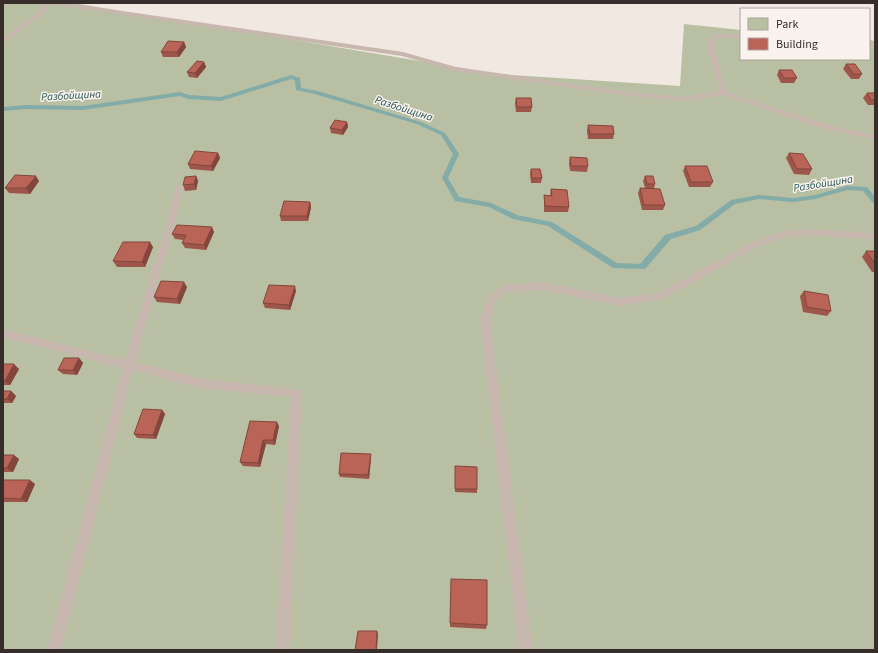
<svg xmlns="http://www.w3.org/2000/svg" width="878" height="653" font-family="'Source Sans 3',sans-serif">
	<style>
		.green { fill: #b8bfa2 }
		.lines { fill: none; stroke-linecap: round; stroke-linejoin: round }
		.stream { fill: #83aba8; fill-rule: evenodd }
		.lane { fill: #c8b7ae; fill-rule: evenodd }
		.wall { fill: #9f564a }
		.shaded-wall { fill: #82463c }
		.building { fill: #b96456; stroke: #82463c }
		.labels { text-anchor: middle; stroke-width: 3; stroke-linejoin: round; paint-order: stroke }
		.far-water-label { font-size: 11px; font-style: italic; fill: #255553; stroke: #f9f2ed }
	</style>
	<rect width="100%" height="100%" fill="#f1e8e1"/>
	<polygon class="green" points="3,3 73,3 497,74 680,86 684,24 741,30 741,59 869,59 869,40 875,41 875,650 3,650"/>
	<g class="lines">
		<polygon class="stream" points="291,75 300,78 301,88 318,91 421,122 445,133 459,154 448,178 459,197 491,203 517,215 552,222 617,263 640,264 665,235 696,226 731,200 759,195 793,198 815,195 847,186 867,187 875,197 875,203 873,203 863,191 847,190 815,199 793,202 759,199 735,204 700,230 671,239 645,269 613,268 548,226 513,219 489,207 455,201 442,178 453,154 441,135 417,124 315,94 296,90 295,80 291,79 221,101 188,99 180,96 83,110 27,109 3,111 3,107 27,105 83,106 180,92 189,95 221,97"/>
		<g class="lane">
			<polygon points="44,3 50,3 45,13 3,43 3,38 40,11"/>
			<polygon points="53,3 68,3 403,52 456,67 621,91 683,97 720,91 707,45 714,34 741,34 741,38 718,37 713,45 727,92 836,127 875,135 875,139 831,131 724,95 683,101 621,95 455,71 402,56 56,5"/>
			<polygon points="869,43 875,44 875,48 869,47"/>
			<polygon points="180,184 184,187 173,230 135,362 199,378 301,390 302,393 290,650 276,650 291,397 199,388 133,370 61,650 47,650 123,368 3,337 3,329 125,360 165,230 176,187"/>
			<polygon points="809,229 875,233 875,239 809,235 786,237 757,247 663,299 621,306 543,290 506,292 495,302 490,319 533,650 519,650 480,319 488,297 504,285 543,282 621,298 658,293 751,243 785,231"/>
		</g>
	</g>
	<g class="wall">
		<polygon points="184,42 186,47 179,57 163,57 161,52"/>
		<polygon points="204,62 206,67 197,78 189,77 187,72"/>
		<polygon points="846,64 862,74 859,79 851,79 843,69"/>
		<polygon points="779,70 797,78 794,83 781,83 777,75"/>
		<polygon points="875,91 875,105 868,105 863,98 867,93 873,93"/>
		<polygon points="516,98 532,107 531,112 516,112 515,103"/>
		<polygon points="347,122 348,127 343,135 331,133 330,128"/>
		<polygon points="588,125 614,134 613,139 588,139 587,131"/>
		<polygon points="218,153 220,158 213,171 190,169 188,164"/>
		<polygon points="789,153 812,169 809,175 794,174 786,158"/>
		<polygon points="570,157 588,166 587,172 570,171 569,163"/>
		<polygon points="685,166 713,182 710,187 689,187 683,171"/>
		<polygon points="531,169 542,178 541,183 531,183 530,174"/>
		<polygon points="196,176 198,181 196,190 185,191 183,185"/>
		<polygon points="645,176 655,184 654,189 665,205 663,210 642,210 638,193 640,188 645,188 643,181"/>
		<polygon points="39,181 30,194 9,193 5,188"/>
		<polygon points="551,189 569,207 568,212 544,212 544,195 550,196"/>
		<polygon points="310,202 311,207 308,221 281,221 280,216"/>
		<polygon points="214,232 206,250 185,248 182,243 184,240 175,239 172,234"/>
		<polygon points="153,247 145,267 117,267 113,261"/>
		<polygon points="866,251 875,251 875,272 872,272 862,257"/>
		<polygon points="187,287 180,304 157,302 154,297"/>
		<polygon points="296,291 290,310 265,308 263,303"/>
		<polygon points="804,291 831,311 827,316 803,312 800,296"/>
		<polygon points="79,358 83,363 77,375 63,374 58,370"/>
		<polygon points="3,364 19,369 10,385 3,385"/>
		<polygon points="3,391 11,391 16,396 12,403 3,403"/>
		<polygon points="162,410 165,414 156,439 137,438 134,434"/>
		<polygon points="279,426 275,445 266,444 260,467 243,466 240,462"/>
		<polygon points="371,454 371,458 369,479 340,477 339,474"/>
		<polygon points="3,455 19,459 13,472 3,472"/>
		<polygon points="455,466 477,489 477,493 455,492"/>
		<polygon points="3,480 35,484 27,502 3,502"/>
		<polygon points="451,584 487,625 486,629 450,627"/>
	</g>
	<g class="shaded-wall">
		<polygon points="184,42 186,47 179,57 177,52"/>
		<polygon points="204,62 206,67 197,78 195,73"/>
		<polygon points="347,122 348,127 343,135 342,130"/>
		<polygon points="218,153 220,158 213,171 211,166"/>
		<polygon points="36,176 39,181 30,194 26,188"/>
		<polygon points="196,176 198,181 196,190 194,184"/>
		<polygon points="310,202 311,207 308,221 307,216"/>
		<polygon points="212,227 214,232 206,250 204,245"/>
		<polygon points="150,242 153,247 145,267 142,262"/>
		<polygon points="184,282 187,287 180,304 177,299"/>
		<polygon points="295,286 296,291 290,310 289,305"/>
		<polygon points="79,358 83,363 77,375 73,370"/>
		<polygon points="14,364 19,369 10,385 5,381"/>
		<polygon points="11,391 16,396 12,403 7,399"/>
		<polygon points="162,410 165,414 156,439 153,435"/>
		<polygon points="277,422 279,426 275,445 273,440"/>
		<polygon points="263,440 266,444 260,467 258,463"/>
		<polygon points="371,454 371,458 369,479 368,475"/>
		<polygon points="14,455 19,459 13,472 7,468"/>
		<polygon points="30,480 35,484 27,502 21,499"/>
		<polygon points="377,631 378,634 377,650 376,650"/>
	</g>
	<g class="building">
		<polygon points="168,41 184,42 177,52 161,52"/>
		<polygon points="197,61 204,62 195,73 187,72"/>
		<polygon points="846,64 855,64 862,74 854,74"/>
		<polygon points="779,70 792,70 797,78 784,78"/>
		<polygon points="867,93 875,93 875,100 871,100"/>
		<polygon points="516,98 531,98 532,107 517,107"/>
		<polygon points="335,120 347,122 342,130 330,128"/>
		<polygon points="588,125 613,126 614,134 590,134"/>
		<polygon points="195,151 218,153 211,166 188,164"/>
		<polygon points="789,153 803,154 812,169 797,169"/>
		<polygon points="570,157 587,158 588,166 571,166"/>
		<polygon points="685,166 707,166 713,182 691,182"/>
		<polygon points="531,169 540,169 542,178 532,178"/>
		<polygon points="15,175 36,176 26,188 5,188"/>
		<polygon points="196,176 194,184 183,185 185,177"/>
		<polygon points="645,176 653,176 655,184 647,184"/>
		<polygon points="640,188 660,189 665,205 644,205"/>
		<polygon points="551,189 567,190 569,207 545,206 544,195 552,196"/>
		<polygon points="284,201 310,202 307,216 280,216"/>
		<polygon points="177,225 212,227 204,245 182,243 186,235 172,234"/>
		<polygon points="123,242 150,242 142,262 113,261"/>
		<polygon points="866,251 875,251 875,264"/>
		<polygon points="161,281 184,282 177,299 154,297"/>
		<polygon points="269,285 295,286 289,305 263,303"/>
		<polygon points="804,291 828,295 831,311 807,307"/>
		<polygon points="64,358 79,358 73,370 58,370"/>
		<polygon points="3,364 14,364 5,381 3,381"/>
		<polygon points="3,391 11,391 7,399 3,399"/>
		<polygon points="143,409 162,410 153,435 134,434"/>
		<polygon points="250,421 277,422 273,440 263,440 258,463 240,462"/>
		<polygon points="341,453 371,454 368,475 339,474"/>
		<polygon points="3,455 14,455 7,468 3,468"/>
		<polygon points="455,466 477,467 477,489 455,489"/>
		<polygon points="3,480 30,480 21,499 3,498"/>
		<polygon points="451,579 487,580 487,625 450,623"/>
		<polygon points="358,631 377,631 376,650 355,650"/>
	</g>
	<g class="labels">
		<g class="far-water-label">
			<text transform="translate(71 95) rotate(-3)" y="4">Разбойщина</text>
			<text transform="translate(404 108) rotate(18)" y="4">Разбойщина</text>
			<text transform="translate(823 183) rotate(-9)" y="4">Разбойщина</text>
		</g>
	</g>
	<rect width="878" height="653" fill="none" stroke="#372e2b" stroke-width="8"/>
	<rect x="740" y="8" width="130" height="52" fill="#f9f2ed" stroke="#aba49f"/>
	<rect x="748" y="18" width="20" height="12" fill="#b8bfa2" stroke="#aba49f"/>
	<text x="776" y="28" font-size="12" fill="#372e2b">Park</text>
	<rect x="748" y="38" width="20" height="12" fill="#b96456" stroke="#aba49f"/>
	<text x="776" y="48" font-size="12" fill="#372e2b">Building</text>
</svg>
